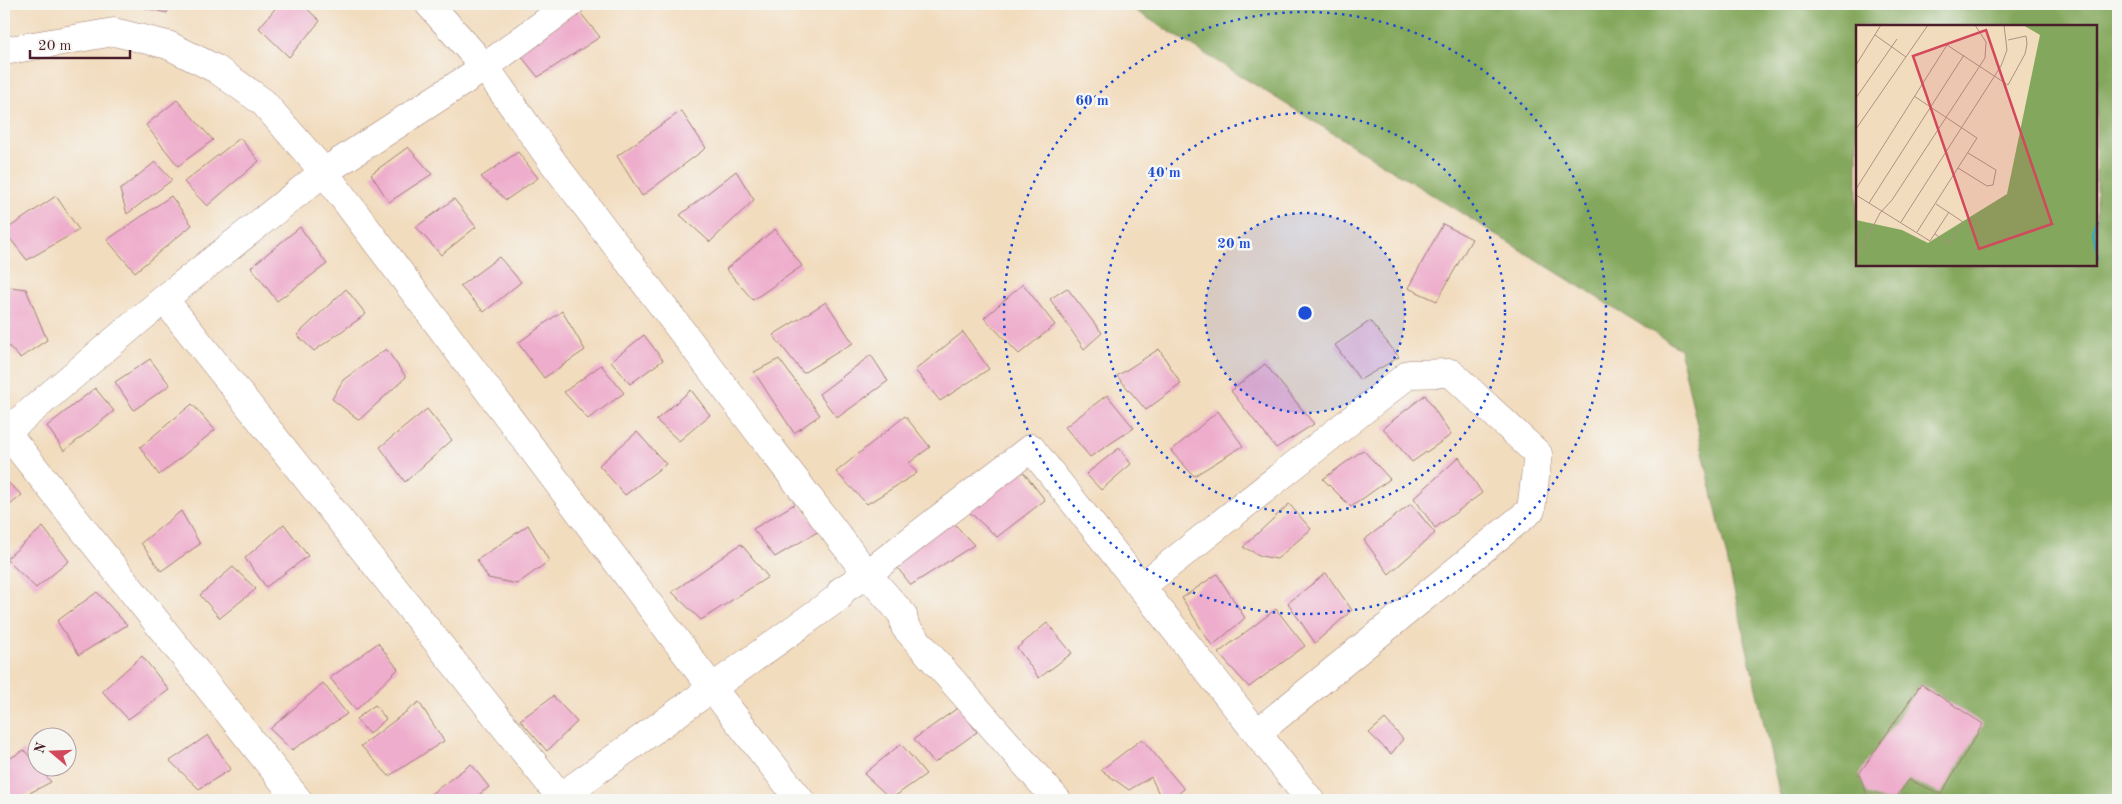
<svg xmlns="http://www.w3.org/2000/svg" width="2122" height="804" font-family="'Old Standard TT',serif">
	<style>
		.forest { fill: #83a75c; stroke: #666344; fill-rule: evenodd }
		.building { fill: #eeadcc }
		.lines { fill: none; stroke-linecap: round; stroke-linejoin: round }
		.minor-casing { stroke: #9e7e74; stroke-width: 29 }
		.minor { stroke: #fff; stroke-width: 28 }
		.ring { fill: none; stroke: #1d4ed8; stroke-width: 2.5; stroke-dasharray: 2.5 5 }
		.inset-river { fill: none; stroke: #3ea9bd; stroke-width: 2.5 }
		.inset-road { fill: none; stroke: #af9083; stroke-width: 1 }
		.view { fill: #d1495b; fill-opacity: 0.15; stroke: #d1495b; stroke-width: 2.5 }
		.inset-edge { fill: none; stroke: #4a1f2b; stroke-width: 2.5 }
		.centre { fill: #1d4ed8; stroke: #f6f6f2; stroke-width: 2.5 }
		.ring-label { font-size: 15px; text-anchor: middle; font-weight: bold; fill: #1d4ed8; stroke: #f6f6f2; stroke-width: 5; stroke-linejoin: round; paint-order: stroke }
	</style>
	<rect width="100%" height="100%" fill="#f6f6f2"/>
	<filter id="ink" filterUnits="userSpaceOnUse"><feTurbulence type="fractalNoise" baseFrequency=".02" numOctaves="2"/><feDisplacementMap in="SourceGraphic" scale="10" xChannelSelector="R" yChannelSelector="G"/><feConvolveMatrix kernelMatrix="1 2 1 2 8 2 1 2 1" color-interpolation-filters="sRGB"/></filter>
	<filter id="wash" filterUnits="userSpaceOnUse"><feTurbulence type="fractalNoise" baseFrequency=".0096" numOctaves="4" result="noise"/><feDisplacementMap in="SourceGraphic" scale="20" xChannelSelector="R" yChannelSelector="G"/><feGaussianBlur stdDeviation="1.12" result="paint"/><feColorMatrix in="noise" values="0 0 0 0 0 0 0 0 0 0 0 0 0 0 0 0 0 1.4 0 .05"/><feComposite in="paint" operator="in"/></filter>
	<g filter="url(#wash)">
		<rect width="100%" height="100%" fill="#f2dcbe"/>
		<path class="forest" d="M 1125,4 L 2118,4 L 2118,800 L 1781,800 L 1680,349 ZM 1857,26 L 2096,26 L 2096,265 L 1857,265 Z"/>
		<g id="blocks">
			<g class="building">
				<polygon points="128,4 169,4 167,13"/>
				<polygon points="279,4 302,4 320,21 289,57 259,28"/>
				<polygon points="578,10 600,37 538,77 517,51"/>
				<polygon points="177,100 213,140 178,166 146,125"/>
				<polygon points="681,111 706,148 642,196 617,156"/>
				<polygon points="240,138 259,161 207,206 184,182"/>
				<polygon points="408,147 432,174 389,202 371,174"/>
				<polygon points="518,152 538,178 506,200 481,177"/>
				<polygon points="155,162 172,180 127,214 120,190"/>
				<polygon points="736,171 754,200 710,242 680,215"/>
				<polygon points="56,196 79,230 27,260 4,231"/>
				<polygon points="171,196 192,225 135,272 107,240"/>
				<polygon points="454,199 476,227 441,255 416,227"/>
				<polygon points="1443,224 1472,239 1437,301 1408,288"/>
				<polygon points="300,227 327,264 277,301 251,267"/>
				<polygon points="775,229 802,266 753,300 726,269"/>
				<polygon points="499,257 521,282 484,312 460,286"/>
				<polygon points="1023,284 1055,325 1019,354 984,318"/>
				<polygon points="10,287 26,289 47,340 20,358 4,341 4,290"/>
				<polygon points="1067,288 1102,333 1084,349 1050,299"/>
				<polygon points="346,289 366,314 314,351 297,335"/>
				<polygon points="826,302 853,343 803,373 773,335"/>
				<polygon points="562,311 585,350 544,378 518,343"/>
				<polygon points="1370,321 1399,357 1360,380 1335,345"/>
				<polygon points="963,332 989,369 940,401 915,370"/>
				<polygon points="644,335 663,360 630,384 611,361"/>
				<polygon points="386,349 406,377 359,420 332,399 343,380"/>
				<polygon points="1159,349 1181,384 1146,410 1117,376"/>
				<polygon points="871,355 888,381 837,418 819,394"/>
				<polygon points="150,359 170,385 134,410 115,382"/>
				<polygon points="779,359 820,415 794,433 754,372"/>
				<polygon points="1265,364 1314,424 1276,448 1231,391"/>
				<polygon points="601,365 624,393 588,419 564,392"/>
				<polygon points="95,388 114,411 64,451 47,426"/>
				<polygon points="691,390 710,415 679,441 656,420"/>
				<polygon points="1107,395 1134,428 1090,457 1065,427"/>
				<polygon points="1425,395 1451,435 1412,462 1383,428"/>
				<polygon points="192,404 215,430 159,475 140,447"/>
				<polygon points="427,409 452,440 405,482 380,447"/>
				<polygon points="1218,411 1243,446 1194,476 1171,451"/>
				<polygon points="905,416 930,447 909,463 917,473 867,504 836,472"/>
				<polygon points="637,432 666,464 625,495 599,465"/>
				<polygon points="1119,448 1131,464 1101,490 1086,474"/>
				<polygon points="1363,450 1390,479 1351,507 1323,479"/>
				<polygon points="1459,457 1482,493 1435,528 1414,498"/>
				<polygon points="1021,469 1045,500 997,537 967,510"/>
				<polygon points="4,479 22,495 4,510"/>
				<polygon points="798,502 819,531 775,557 753,529"/>
				<polygon points="1289,504 1311,529 1277,559 1261,556 1243,547"/>
				<polygon points="1411,504 1435,533 1389,574 1364,540"/>
				<polygon points="181,511 200,544 161,571 141,543"/>
				<polygon points="949,518 974,545 911,585 893,562"/>
				<polygon points="284,524 308,556 266,587 245,558"/>
				<polygon points="528,525 549,561 517,584 488,578 477,560"/>
				<polygon points="43,527 69,561 36,588 6,559"/>
				<polygon points="741,544 768,577 701,620 672,592"/>
				<polygon points="233,567 256,589 220,618 200,595"/>
				<polygon points="1326,573 1352,610 1315,643 1288,603"/>
				<polygon points="1217,574 1245,618 1212,646 1182,598"/>
				<polygon points="97,592 127,625 79,655 57,621"/>
				<polygon points="1276,609 1305,646 1249,687 1218,653"/>
				<polygon points="1047,623 1072,653 1039,678 1017,648"/>
				<polygon points="378,643 398,669 356,710 330,678"/>
				<polygon points="142,656 169,690 128,719 102,691"/>
				<polygon points="323,683 347,714 292,750 270,729"/>
				<polygon points="1921,684 1983,724 1941,794 1909,780 1894,800 1883,800 1867,794 1859,774"/>
				<polygon points="553,696 577,722 547,751 520,720"/>
				<polygon points="419,702 444,741 389,776 361,746"/>
				<polygon points="375,705 386,719 369,734 356,719"/>
				<polygon points="959,707 977,732 934,763 914,739"/>
				<polygon points="1385,719 1403,739 1391,754 1369,733"/>
				<polygon points="208,735 231,769 199,789 170,761"/>
				<polygon points="1142,739 1184,789 1171,800 1162,800 1151,777 1129,790 1101,770"/>
				<polygon points="901,744 926,774 891,799 864,774"/>
				<polygon points="24,750 51,782 16,800 4,800 4,762"/>
				<polygon points="471,764 489,787 472,800 432,800 428,796"/>
			</g>
		</g>
	</g>
	<g filter="url(#ink)">
		<use href="#blocks" fill-opacity="0" stroke="#9e7e74" stroke-width="1"/>
		<g class="lines">
			<g class="minor-casing">
				<g id="minor">
					<polyline points="429,4 485,67 552,161 867,574 903,615 905,627 1057,800"/>
					<polyline points="4,51 114,32 168,45 216,69 263,102 324,172 712,688 800,800"/>
					<polyline points="164,299 563,800"/>
					<polyline points="1141,587 1409,374 1451,373 1538,454 1531,510 1257,733"/>
					<polyline points="298,800 6,432 164,299 324,172 485,67 570,4"/>
					<polyline points="556,800 839,597 841,591 867,574 1031,448 1310,800"/>
				</g>
			</g>
			<use href="#minor" class="minor"/>
		</g>
	</g>
	<circle cx="1305" cy="313" r="100" fill="#1d4ed8" fill-opacity=".12"/>
	<g class="ring">
		<circle cx="1305" cy="313" r="100"/>
		<circle cx="1305" cy="313" r="200"/>
		<circle cx="1305" cy="313" r="301"/>
	</g>
	<g transform="translate(1856 25)">
		<rect width="241" height="241" fill="#f2dcbe"/>
		<path d="M 167,0 L 241,0 L 241,241 L 0,241 L 0,195 L 46,205 L 72,218 L 151,169 L 184,10 Z" fill="#83a75c"/>
		<path class="inset-river" d="M 242,197 L 237,211 L 242,235"/>
		<path class="inset-road" d="M 44,0 L 62,0M 19,10 L 50,32M 0,40 L 25,0M 58,71 L 121,113 L 61,207M 0,73 L 41,14M 0,104 L 72,0M 102,143 L 131,161 L 137,160 L 140,145 L 112,128M 0,164 L 91,20 L 152,60 L 169,29 L 171,19 L 170,11 L 152,15M 0,170 L 74,216 L 93,187M 13,178 L 108,30M 45,197 L 145,41 L 151,25 L 148,0M 79,209 L 93,219 L 107,197 L 80,179M 0,234 L 24,188 L 36,175 L 129,33 L 130,17 L 119,0"/>
		<path class="view" d="M 130,5 L 196,199 L 123,224 L 57,31 Z"/>
		<rect width="241" height="241" class="inset-edge"/>
	</g>
	<circle cx="1305" cy="313" r="8" class="centre"/>
	<g class="ring-label">
		<text x="1092" y="105">60 m</text>
		<text x="1164" y="177">40 m</text>
		<text x="1234" y="248">20 m</text>
	</g>
	<rect width="2122" height="804" fill="none" stroke="#f6f6f2" stroke-width="20"/>
	<g transform="translate(52 752) rotate(289)"><circle r="24" fill="#f6f6f2" stroke="#b1a0a2"/>
	<path d="M0-4L9 19L0 12L-9 19Z" fill="#d1495b"/>
	<text y="-8" font-size="14" font-weight="bold" text-anchor="middle" fill="#4a1f2b">N</text>
	</g>
	<path d="M30 50v8h100v-8" fill="none" stroke="#4a1f2b" stroke-width="2.5"/>
	<text x="38" y="50" font-size="15" fill="#4a1f2b" stroke="#f6f6f2" stroke-width="4" paint-order="stroke">20 m</text>
</svg>
